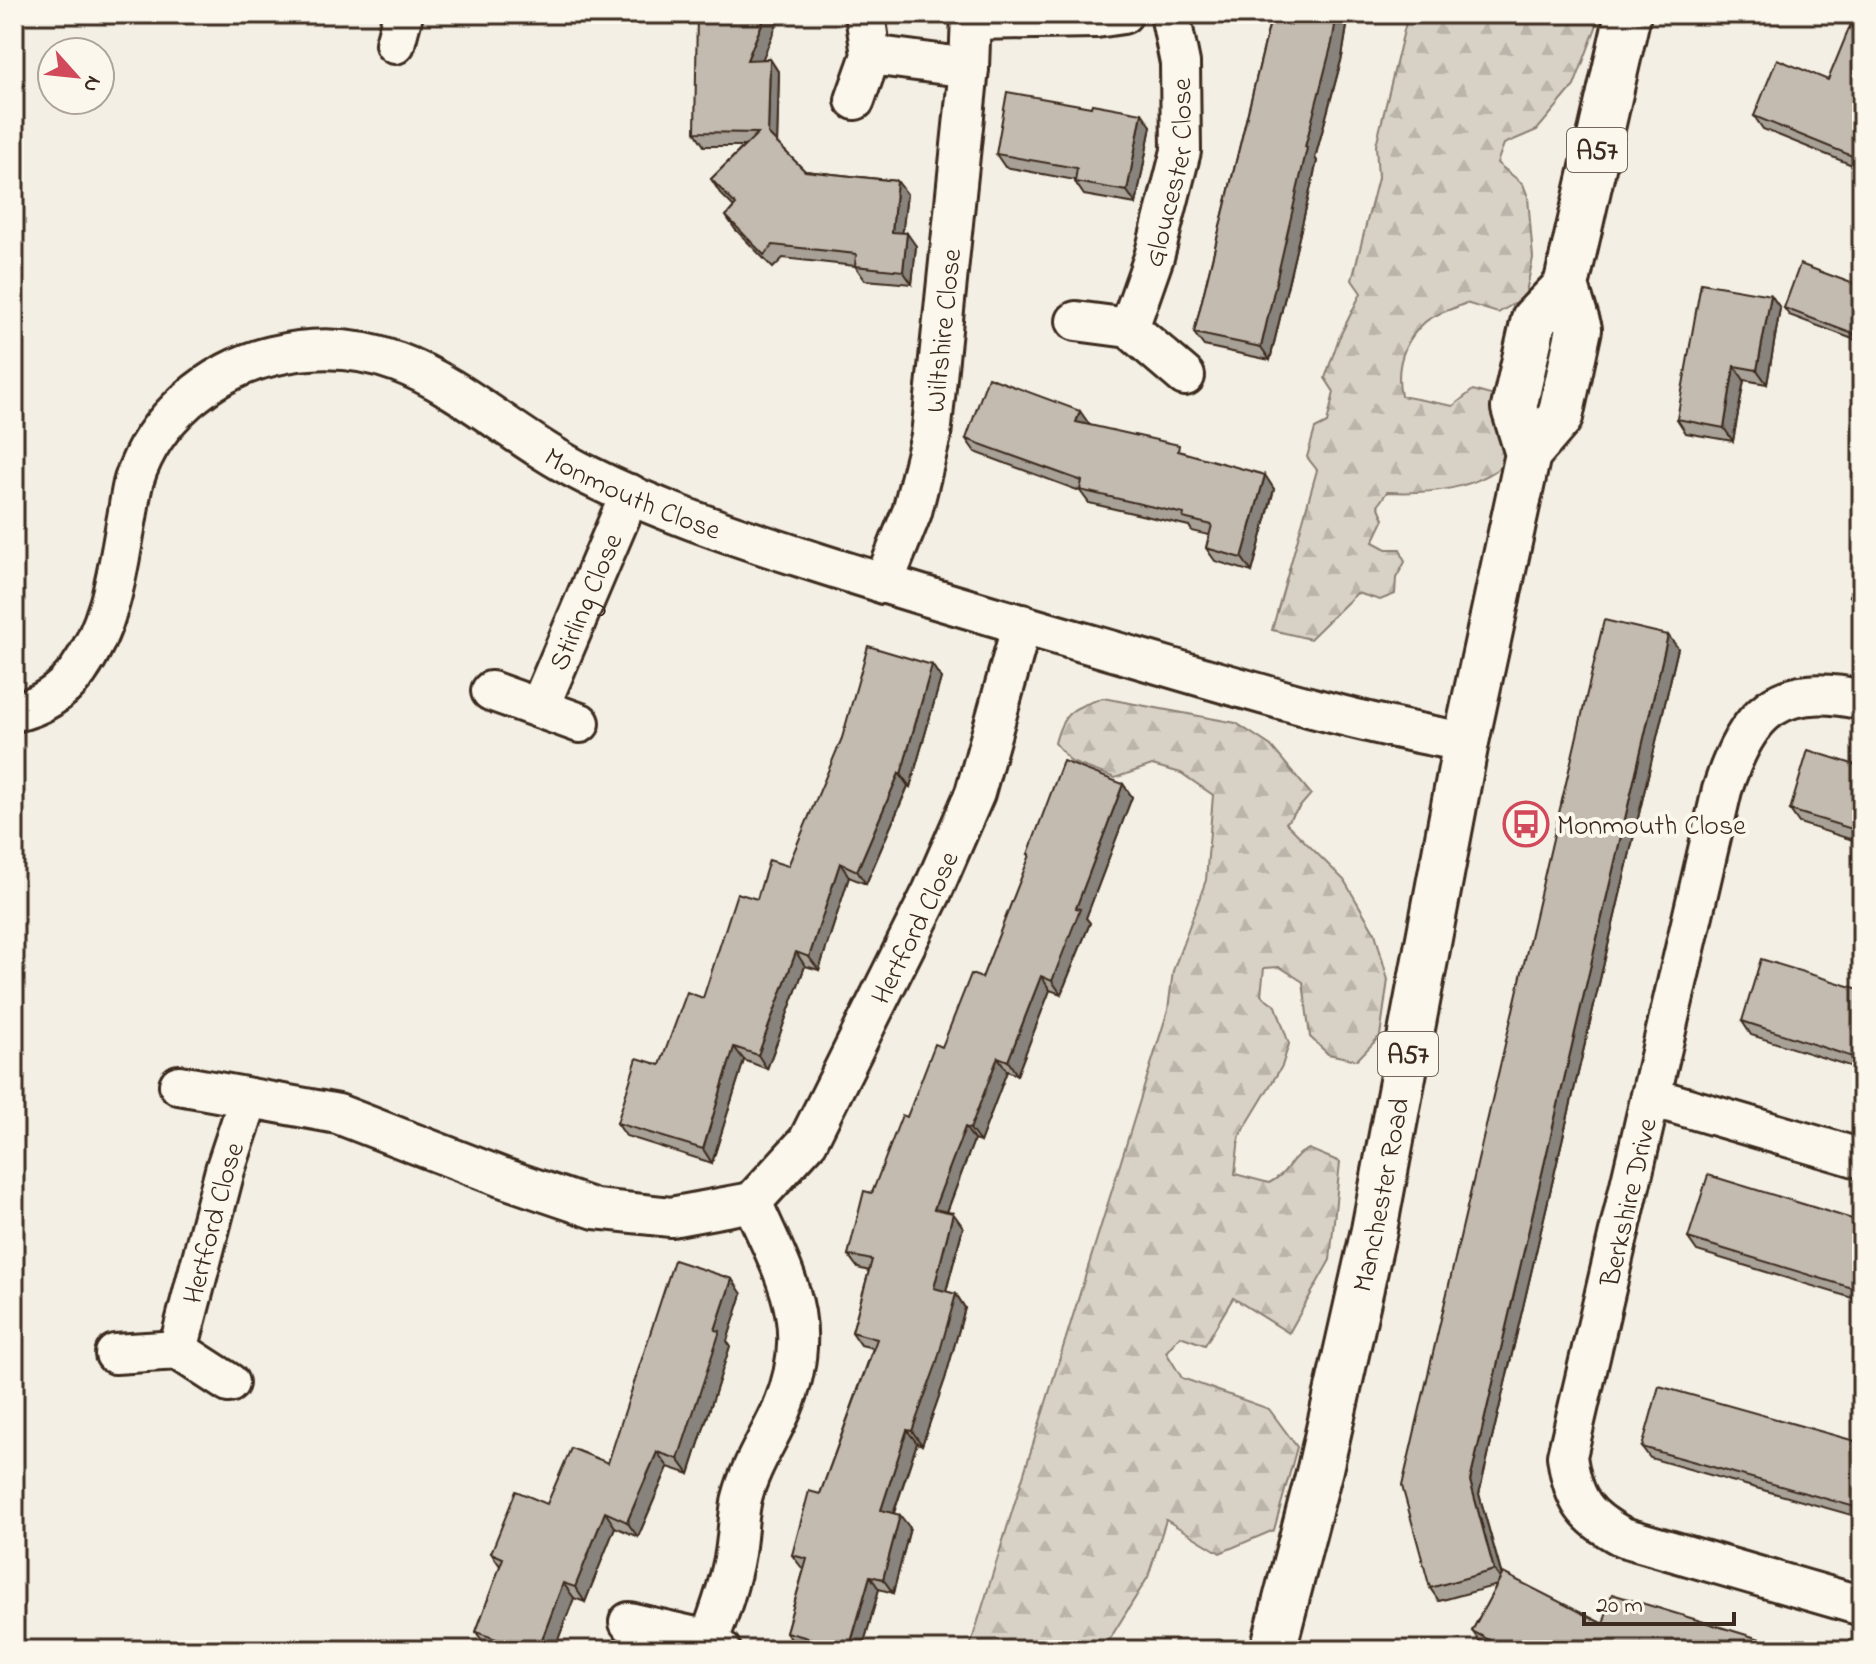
<svg xmlns="http://www.w3.org/2000/svg" width="1876" height="1664" font-family="'Indie Flower',sans-serif">
	<style>
		.forest { fill: url(#forest-firs); stroke: #8a7e72; stroke-width: 2 }
		.lines { fill: none; stroke-linecap: round; stroke-linejoin: round }
		.street-casing { stroke: #3b2a1e; stroke-width: 44 }
		.primary-casing { stroke: #3b2a1e; stroke-width: 50 }
		.street { stroke: #fbf7ec; stroke-width: 38 }
		.primary { stroke: #fbf7ec; stroke-width: 44 }
		.wall { fill: #a8a197; stroke: #3b2a1e; stroke-width: 2 }
		.shaded-wall { fill: #88837b; stroke: #3b2a1e; stroke-width: 2 }
		.building { fill: #c3bbb0; stroke: #3b2a1e; stroke-width: 2 }
		.labels { text-anchor: middle; stroke-width: 8; stroke-linejoin: round; paint-order: stroke }
		.shield { fill: #fbf7ec; stroke: #75685c; stroke-width: 2 }
		.shield-label { font-size: 26px; font-weight: bold; fill: #3b2a1e }
		.street-label { font-size: 28px; fill: #3b2a1e; stroke: #fbf7ec }
		.poi-label { font-size: 28px; fill: #3b2a1e; stroke: #fbf7ec; text-anchor: start }
	</style>
	<defs>
		<pattern id="forest-firs" width="22" height="20" patternUnits="userSpaceOnUse" patternTransform="scale(2)"><rect width="22" height="20" fill="#d8d1c6"/><path d="M5 1l3.5 6h-7zM16 11l3.5 6h-7z" fill="#bab4aa"/></pattern>
	</defs>
	<rect width="100%" height="100%" fill="#f3efe4"/>
	<filter id="ink" filterUnits="userSpaceOnUse"><feTurbulence type="fractalNoise" baseFrequency=".0125" numOctaves="2"/><feDisplacementMap in="SourceGraphic" scale="16" xChannelSelector="R" yChannelSelector="G"/><feConvolveMatrix kernelMatrix="1 2 1 2 8 2 1 2 1" color-interpolation-filters="sRGB"/></filter>
	<g filter="url(#ink)">
		<g class="forest">
			<path d="M 1408,14 L 1601,14 L 1574,86 L 1537,130 L 1504,144 L 1497,163 L 1523,184 L 1528,197 L 1533,258 L 1525,297 L 1498,313 L 1466,303 C 1454,309 1435,313 1425,322 C 1403,342 1395,367 1401,396 L 1453,406 L 1473,390 L 1501,398 L 1506,463 C 1474,490 1429,494 1387,492 L 1378,505 L 1384,519 L 1373,542 L 1386,549 L 1400,549 L 1405,562 L 1396,578 L 1395,594 L 1380,600 L 1357,593 L 1310,639 L 1272,630 L 1317,470 L 1307,457 L 1315,429 L 1327,423 L 1334,392 L 1325,378 L 1339,338 L 1361,293 L 1352,280 L 1378,178 L 1376,145 Z"/>
			<path d="M 1103,698 L 1236,723 L 1271,746 L 1311,794 L 1286,823 L 1344,880 L 1375,933 L 1388,980 L 1380,1036 L 1357,1060 L 1328,1054 L 1310,1037 L 1303,982 L 1280,967 L 1264,968 L 1261,995 L 1276,1006 L 1289,1044 L 1282,1066 L 1239,1137 L 1235,1174 L 1269,1183 C 1292,1171 1286,1159 1309,1149 L 1340,1162 L 1330,1260 L 1289,1333 L 1233,1298 L 1205,1345 L 1180,1336 L 1166,1352 L 1182,1378 L 1269,1409 L 1297,1447 L 1274,1530 L 1220,1553 L 1166,1520 L 1148,1577 L 1103,1650 L 969,1650 L 1168,1010 L 1173,971 L 1206,880 L 1213,795 L 1181,773 L 1152,765 L 1115,778 L 1071,762 L 1055,743 C 1063,711 1073,708 1103,698 Z"/>
		</g>
		<g class="lines">
			<g class="street-casing">
				<g id="street">
					<polyline points="972,20 1096,18 1123,14"/>
					<polyline points="395,44 403,14"/>
					<polyline points="871,55 969,68"/>
					<polyline points="855,100 871,55 865,14"/>
					<polyline points="1076,321 1129,328 1185,376"/>
					<path id="s1" d="M 1129,328 L 1154,257 L 1181,151 L 1180,63 L 1170,14"/>
					<path id="s2" d="M 883,584 L 912,512 L 931,436 L 969,68 L 971,14"/>
					<polyline points="491,691 580,723"/>
					<path d="M 1862,700 C 1778,680 1747,713 1722,790 L 1567,1456 C 1573,1500 1585,1517 1623,1537 L 1862,1606"/>
					<path id="s3" d="M 539,708 L 630,494"/>
					<path id="s4" d="M 14,712 C 41,707 61,693 78,671 C 110,626 117,575 126,523 C 129,509 130,493 134,480 C 153,419 211,370 272,356 C 409,322 478,421 587,475 C 655,509 728,534 800,557 C 889,586 978,612 1068,638 C 1200,675 1331,719 1466,742"/>
					<path id="s5" d="M 179,1085 L 338,1114 L 501,1177 L 595,1209 L 671,1217 L 752,1202 L 808,1141 L 932,892 L 975,793 L 1022,624"/>
					<polyline points="1651,1097 1862,1159"/>
					<path id="s6" d="M 178,1350 L 225,1170 L 249,1098"/>
					<polyline points="115,1354 178,1350 229,1383"/>
					<polyline points="629,1622 709,1640 721,1650"/>
					<path d="M 709,1640 C 720,1611 730,1583 735,1553 C 738,1535 738,1516 742,1498 C 750,1466 769,1439 782,1409 C 817,1325 786,1278 752,1202"/>
				</g>
			</g>
			<g class="primary-casing">
				<g id="primary">
					<polyline points="1528,454 1560,417 1579,329 1566,286 1628,14"/>
					<path id="s7" d="M 1273,1650 L 1320,1469 L 1374,1230 L 1466,742 L 1528,454 L 1514,408 L 1534,319 L 1566,286"/>
				</g>
			</g>
			<use href="#street" class="street"/>
			<use href="#primary" class="primary"/>
		</g>
		<g class="wall">
			<polygon points="1272,14 1349,14 1342,57 1315,158 1317,161 1270,360 1204,346 1194,333"/>
			<polygon points="1862,14 1862,169 1763,129 1754,116 1828,80"/>
			<polygon points="762,59 770,59 779,73 777,143 805,171 897,181 907,194 902,233 916,246 912,284 865,280 855,266 783,258 773,268 735,229 726,216 734,207 720,193 711,179 744,146 704,146 695,132"/>
			<polygon points="1091,107 1151,126 1136,204 1084,195 1075,182 1075,180 1005,167 996,154"/>
			<polygon points="1862,287 1858,341 1789,315 1784,308"/>
			<polygon points="1771,295 1780,308 1767,384 1744,380 1733,441 1686,433 1677,419"/>
			<polygon points="1089,424 1089,425 1184,453 1274,489 1252,572 1215,561 1206,548 1209,535 1192,531 1189,526 1089,503 1080,491 975,452 966,439"/>
			<polygon points="1862,559 1862,610 1860,609 1850,596"/>
			<polygon points="1678,648 1479,1494 1502,1576 1603,1624 1768,1642 1796,1650 1494,1650 1481,1643 1472,1631 1497,1585 1439,1601 1430,1588"/>
			<polygon points="932,665 941,678 910,787 908,786 866,884 849,877 819,970 805,966 767,1069 744,1060 712,1163 626,1136 617,1123 660,1065 703,998 757,899 788,866"/>
			<polygon points="1862,767 1862,843 1799,823 1790,810"/>
			<polygon points="1123,784 1132,797 1086,918 1090,923 1061,994 1050,990 1017,1075 1007,1071 980,1142 974,1140 947,1212 963,1227 946,1292 956,1294 965,1308 945,1379 922,1445 917,1443 894,1513 910,1528 893,1593 879,1589 862,1650 813,1650 795,1645 786,1632 804,1569 802,1568 792,1555 820,1494 873,1348 861,1345 852,1332 869,1271 858,1268 848,1255 872,1193 907,1117 942,1047 982,978 1030,856 1028,854"/>
			<polygon points="1862,990 1862,1070 1751,1035 1742,1021"/>
			<polygon points="1862,1222 1862,1301 1697,1251 1688,1238"/>
			<polygon points="742,1294 727,1341 730,1346 689,1474 668,1467 638,1537 615,1527 585,1602 574,1598 554,1650 495,1650 487,1647 476,1632 500,1566 491,1553 547,1504 608,1463"/>
			<polygon points="1862,1443 1862,1518 1650,1458 1642,1447"/>
		</g>
		<g class="shaded-wall">
			<polygon points="766,14 781,14 757,73 747,60"/>
			<polygon points="1337,14 1349,14 1342,57 1315,158 1317,161 1270,360 1261,347 1305,147"/>
			<polygon points="770,59 779,73 777,147 768,134"/>
			<polygon points="1142,113 1151,126 1136,204 1127,191"/>
			<polygon points="897,181 907,194 901,245 892,232"/>
			<polygon points="907,233 916,246 912,284 903,271"/>
			<polygon points="1771,295 1780,308 1767,384 1757,370"/>
			<polygon points="1862,309 1862,328 1858,341 1853,334"/>
			<polygon points="1734,366 1744,380 1733,441 1724,428"/>
			<polygon points="1080,411 1089,424 1085,436 1076,422"/>
			<polygon points="1265,475 1274,489 1252,572 1242,558"/>
			<polygon points="1668,635 1678,648 1479,1494 1504,1584 1494,1570 1470,1481"/>
			<polygon points="932,665 941,678 910,787 901,774"/>
			<polygon points="899,773 908,786 866,884 857,871"/>
			<polygon points="1123,784 1132,797 1086,918 1090,923 1061,994 1052,981 1076,908"/>
			<polygon points="840,863 849,877 819,970 809,957"/>
			<polygon points="796,952 805,966 767,1069 758,1055"/>
			<polygon points="1041,976 1050,990 1017,1075 1008,1061"/>
			<polygon points="734,1047 744,1060 712,1163 703,1149"/>
			<polygon points="998,1057 1007,1071 980,1142 970,1129"/>
			<polygon points="965,1127 974,1140 943,1222 934,1209"/>
			<polygon points="953,1213 963,1227 943,1302 934,1288"/>
			<polygon points="732,1279 742,1294 727,1341 730,1346 689,1474 678,1459 715,1330"/>
			<polygon points="956,1294 965,1308 945,1379 922,1445 912,1431"/>
			<polygon points="907,1430 917,1443 890,1523 881,1510"/>
			<polygon points="657,1452 668,1467 638,1537 627,1522"/>
			<polygon points="605,1512 615,1527 585,1602 575,1587"/>
			<polygon points="900,1515 910,1528 893,1593 883,1579"/>
			<polygon points="870,1576 879,1589 862,1650 849,1650"/>
			<polygon points="563,1583 574,1598 554,1650 538,1650"/>
		</g>
		<g class="building">
			<polygon points="697,14 766,14 747,60 770,59 768,134 805,171 897,181 892,232 907,233 903,271 855,266 856,254 773,245 764,255 726,216 736,205 711,179 758,133 695,132"/>
			<polygon points="1272,14 1337,14 1332,43 1305,147 1307,148 1261,347 1194,333"/>
			<polygon points="1855,14 1862,14 1862,160 1754,116 1777,59 1828,80"/>
			<polygon points="1007,92 1091,107 1092,104 1142,113 1127,191 1075,182 1077,168 996,154"/>
			<polygon points="1800,264 1862,287 1862,309 1853,334 1784,308"/>
			<polygon points="1701,283 1771,295 1757,370 1734,366 1724,428 1677,419"/>
			<polygon points="988,377 1080,411 1076,422 1179,445 1178,451 1265,475 1242,558 1206,548 1212,525 1183,518 1184,514 1080,490 1082,481 966,439"/>
			<polygon points="1862,559 1862,599 1850,596"/>
			<polygon points="1604,620 1668,635 1470,1481 1494,1570 1430,1588 1402,1486"/>
			<polygon points="868,646 932,665 901,774 899,773 857,871 840,863 809,957 796,952 758,1055 734,1047 703,1149 617,1123 637,1058 660,1065 687,992 703,998 737,893 757,899 769,860 788,866 842,738"/>
			<polygon points="1808,750 1862,767 1862,832 1790,810"/>
			<polygon points="1063,761 1123,784 1076,908 1080,909 1052,981 1041,976 1008,1061 998,1057 970,1129 965,1127 934,1209 953,1213 934,1288 956,1294 936,1365 912,1431 907,1430 881,1510 900,1515 883,1579 870,1576 849,1649 786,1632 807,1559 792,1555 809,1491 820,1494 877,1339 852,1332 872,1260 848,1255 864,1191 872,1193 902,1115 907,1117 935,1044 942,1047 971,974 982,978 1030,855 1028,854"/>
			<polygon points="1761,959 1862,990 1862,1060 1742,1021"/>
			<polygon points="1708,1175 1862,1222 1862,1291 1688,1238"/>
			<polygon points="674,1260 732,1279 715,1330 720,1331 678,1459 657,1452 627,1522 605,1512 575,1587 563,1583 538,1650 517,1650 519,1647 476,1632 503,1558 491,1553 516,1491 547,1504 571,1448 608,1463"/>
			<polygon points="1659,1386 1862,1443 1862,1509 1642,1447"/>
			<polygon points="1503,1573 1603,1624 1612,1594 1796,1650 1577,1650 1570,1648 1569,1650 1508,1650 1472,1631"/>
		</g>
	</g>
	<defs>
		<g id="bus-ring" transform="scale(2.3)"><circle r="9.5" fill="#fbf7ec" stroke="#d1495b" stroke-width="1.5"/><path d="M-5-6H5V4H4V6H2V4H-2V6H-4V4H-5ZM-3.5-4V0h7V-4ZM-3.5 1.2v1.5H-2V1.2ZM2 1.2v1.5H3.5V1.2Z" fill="#d1495b"/></g>
	</defs>
	<g fill-rule="evenodd">
		<use href="#bus-ring" x="1526" y="824"/>
	</g>
	<g class="labels">
		<g class="shield">
			<rect x="1567" y="128" width="60" height="44" rx="6"/>
			<rect x="1378" y="1032" width="60" height="44" rx="6"/>
		</g>
		<g class="shield-label">
			<text x="1597" y="159">A57</text>
			<text x="1408" y="1063">A57</text>
		</g>
		<g class="street-label">
			<text dy="10" stroke="none"><textPath href="#s1" startOffset="162">Gloucester Close</textPath></text>
			<text dy="10" stroke="none"><textPath href="#s2" startOffset="262">Wiltshire Close</textPath></text>
			<text dy="10" stroke="none"><textPath href="#s4" startOffset="870">Monmouth Close</textPath></text>
			<text dy="10" stroke="none"><textPath href="#s3" startOffset="116">Stirling Close</textPath></text>
			<text dy="10" stroke="none"><textPath href="#s5" startOffset="916">Hertford Close</textPath></text>
			<text dy="10" stroke="none"><textPath href="#s7" startOffset="468">Manchester Road</textPath></text>
			<text transform="translate(1627 1202) rotate(-77)" y="10">Berkshire Drive</text>
			<text dy="10" stroke="none"><textPath href="#s6" startOffset="132">Hertford Close</textPath></text>
		</g>
		<g class="poi-label">
			<text x="1557" y="834">Monmouth Close</text>
		</g>
	</g>
	<rect width="1876" height="1664" fill="none" stroke="#fbf7ec" stroke-width="48"/>
	<rect x="24" y="24" width="1828" height="1616" fill="none" stroke="#3b2a1e" stroke-width="3" filter="url(#ink)"/>
	<g transform="translate(76 76) rotate(117)"><circle r="38" fill="#fbf7ec" stroke="#aea59a" stroke-width="2"/>
	<path d="M0-6L14 30L0 20L-14 30Z" fill="#d1495b"/>
	<text y="-12" font-size="22" font-weight="bold" text-anchor="middle" fill="#3b2a1e">N</text>
	</g>
	<path d="M1584 1612v12h150v-12" fill="none" stroke="#3b2a1e" stroke-width="4"/>
	<text x="1596" y="1612" font-size="24" fill="#3b2a1e" stroke="#fbf7ec" stroke-width="6" paint-order="stroke">20 m</text>
</svg>
